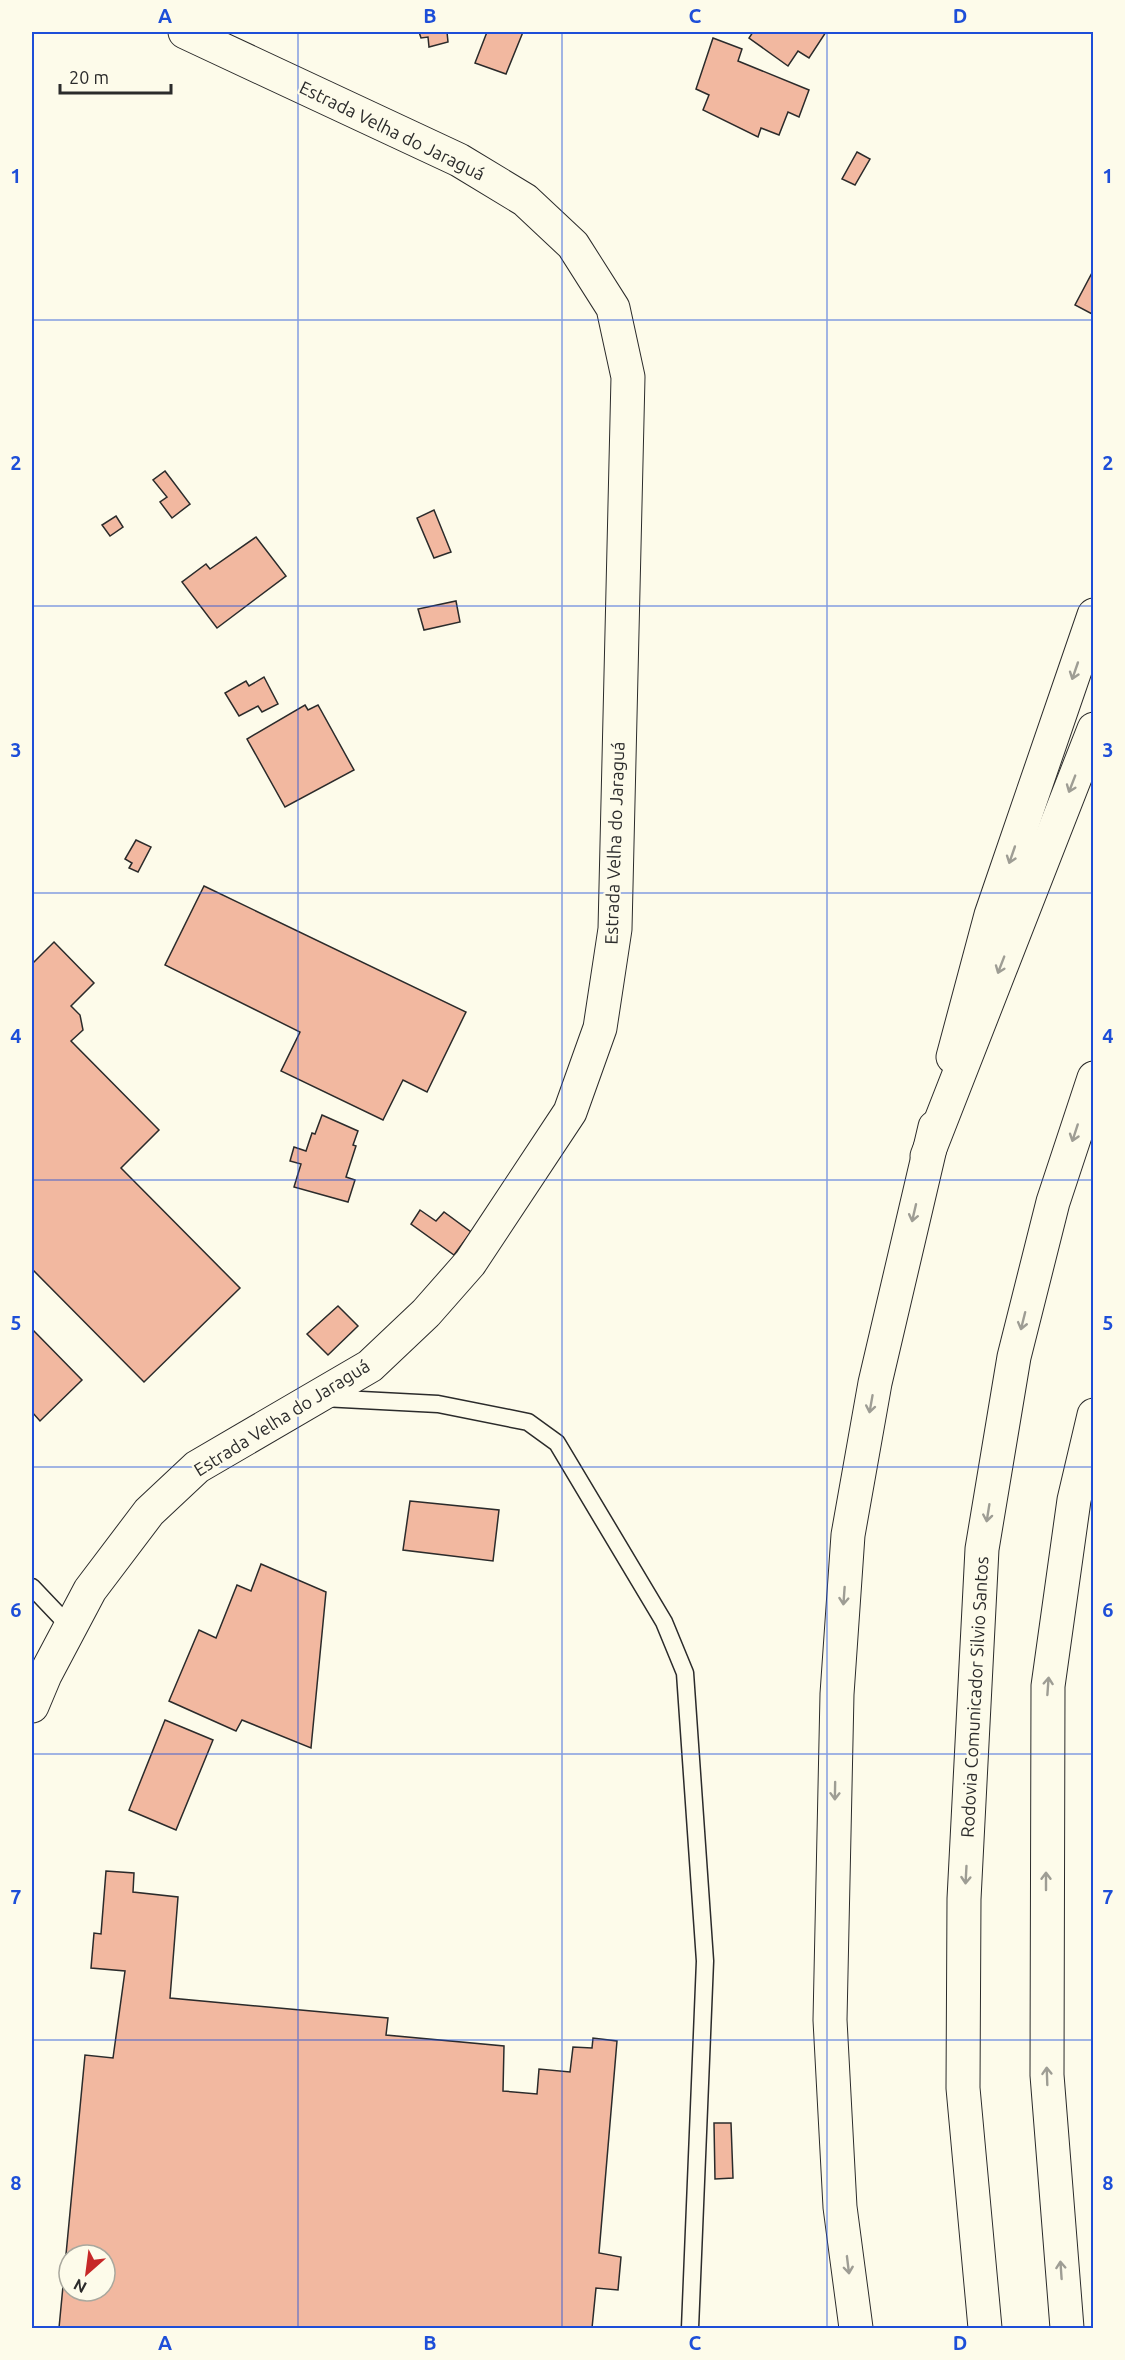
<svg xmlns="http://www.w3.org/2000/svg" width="1125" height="2360" font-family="Ubuntu,sans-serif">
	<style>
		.building { fill: #f2b8a0; stroke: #2b2b2b; stroke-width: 1.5; fill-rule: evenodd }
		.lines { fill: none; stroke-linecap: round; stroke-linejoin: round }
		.service-casing { stroke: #2b2b2b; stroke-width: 19 }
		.tertiary-casing { stroke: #2b2b2b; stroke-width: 35 }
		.secondary-casing { stroke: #2b2b2b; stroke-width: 35 }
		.motorway-casing { stroke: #2b2b2b; stroke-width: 35 }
		.service { stroke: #fdfbea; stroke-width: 16 }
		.tertiary { stroke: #fdfbea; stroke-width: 33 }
		.secondary { stroke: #fdfbea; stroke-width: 33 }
		.motorway { stroke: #fdfbea; stroke-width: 33 }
		.oneway { stroke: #9e9d94 }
		.grid { fill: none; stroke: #1d4ed8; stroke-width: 1.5; stroke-opacity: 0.55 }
		.labels { text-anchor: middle; stroke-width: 4.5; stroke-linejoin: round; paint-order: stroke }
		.street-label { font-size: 18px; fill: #2b2b2b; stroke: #fdfbea }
		.neatline { fill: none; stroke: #1d4ed8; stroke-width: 2 }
		.grid-label { font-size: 20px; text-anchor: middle; font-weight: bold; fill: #1d4ed8 }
	</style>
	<rect width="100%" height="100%" fill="#fdfbea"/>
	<g class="building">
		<polygon points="419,32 453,32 447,32 448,42 429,47 428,37 421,38"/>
		<polygon points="487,32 523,32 506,74 475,63"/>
		<polygon points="753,32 826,32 809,58 798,51 788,66 749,38"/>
		<polygon points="713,38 742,49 738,61 809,90 799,117 788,112 779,135 761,128 758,137 703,110 709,95 696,89"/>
		<polygon points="857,152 870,159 855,185 842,179"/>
		<polygon points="1093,271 1094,271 1094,315 1075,305"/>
		<polygon points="165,471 190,504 172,518 160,502 167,497 153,480"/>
		<polygon points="434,510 451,552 434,558 417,518"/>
		<polygon points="116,516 123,527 110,536 102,525"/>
		<polygon points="256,537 286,576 217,628 182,582 206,564 210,569"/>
		<polygon points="456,601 460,622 424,630 418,609"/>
		<polygon points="264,677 278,704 262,712 258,706 239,716 225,693 246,681 249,686"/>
		<polygon points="305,705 308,710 318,705 354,770 285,807 247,739"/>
		<polygon points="136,840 151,847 138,872 129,868 132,863 125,859"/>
		<polygon points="204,886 466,1012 427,1092 403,1080 383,1120 281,1071 300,1032 165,965"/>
		<polygon points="54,942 94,983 71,1006 80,1015 83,1030 71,1041 159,1130 121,1168 240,1288 144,1382 32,1269 32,964"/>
		<polygon points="322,1115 358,1131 353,1145 356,1146 346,1177 355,1180 348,1202 294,1187 301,1164 290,1161 294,1147 306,1151 312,1133 315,1134"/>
		<polygon points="420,1210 436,1221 444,1212 471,1232 454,1255 411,1224"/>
		<polygon points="338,1306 358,1326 328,1355 307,1334"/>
		<polygon points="32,1329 82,1380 40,1421 32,1412"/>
		<polygon points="410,1501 499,1510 493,1561 403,1550"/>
		<polygon points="261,1564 326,1592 311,1748 242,1720 236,1731 169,1701 199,1630 216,1638 237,1585 251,1591"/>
		<polygon points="165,1720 213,1740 176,1830 129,1810"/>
		<path d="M 106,1871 L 134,1873 L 133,1892 L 178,1897 L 170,1998 L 388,2018 L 386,2035 L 504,2046 L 503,2091 L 537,2094 L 539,2069 L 570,2072 L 573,2047 L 592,2048 L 593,2038 L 617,2041 L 599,2253 L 621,2257 L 618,2290 L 596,2288 L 592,2328 L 59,2328 L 85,2055 L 113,2058 L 125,1971 L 91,1968 L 94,1933 L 101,1934 ZM 69,2255 L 105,2255 L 105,2291 L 69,2291 Z"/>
		<polygon points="714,2123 731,2123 733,2178 715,2179"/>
	</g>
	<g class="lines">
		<g class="service-casing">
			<g id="service">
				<polyline points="323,1398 438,1404 528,1422 557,1443 664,1622 685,1673 705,1961 690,2328"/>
				<polyline points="32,1587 70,1627"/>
			</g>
		</g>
		<g class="tertiary-casing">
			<polyline id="tertiary" points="32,1706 45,1675 90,1590 149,1512 197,1467 370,1366 426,1313 470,1263 570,1112 600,1028 615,929 628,377 613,308 573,245 525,200 459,160 185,32"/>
		</g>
		<g class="secondary-casing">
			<g id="secondary">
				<polyline points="953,1057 991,915 1094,615"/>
				<polyline points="856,2328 840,2207 830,2020 837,1694 848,1535 875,1383 935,1127"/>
			</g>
		</g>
		<g class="motorway-casing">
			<g id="motorway">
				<polyline points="927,1156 1094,729"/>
				<polyline points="985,2328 963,2088 964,1899 982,1549 1014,1357 1053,1202 1094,1078"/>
				<polyline points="1067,2328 1047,2075 1048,1686 1074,1500 1094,1415"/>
			</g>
		</g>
		<use href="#service" class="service"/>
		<use href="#tertiary" class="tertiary"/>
		<use href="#secondary" class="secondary"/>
		<use href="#motorway" class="motorway"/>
	</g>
	<defs><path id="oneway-shaft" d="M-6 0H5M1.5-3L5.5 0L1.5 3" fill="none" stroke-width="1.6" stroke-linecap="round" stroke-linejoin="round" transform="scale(1.5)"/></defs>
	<g class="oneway">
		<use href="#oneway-shaft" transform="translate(1075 671) rotate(109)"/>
		<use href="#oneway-shaft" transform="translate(1072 784) rotate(111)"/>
		<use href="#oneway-shaft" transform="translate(1012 855) rotate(109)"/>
		<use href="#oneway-shaft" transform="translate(1001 965) rotate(111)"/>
		<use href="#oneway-shaft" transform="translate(1075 1133) rotate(108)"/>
		<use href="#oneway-shaft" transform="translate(914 1213) rotate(103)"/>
		<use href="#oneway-shaft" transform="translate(1023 1321) rotate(104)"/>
		<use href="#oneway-shaft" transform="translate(871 1404) rotate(100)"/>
		<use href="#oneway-shaft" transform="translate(988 1513) rotate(99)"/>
		<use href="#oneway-shaft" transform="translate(844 1596) rotate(94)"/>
		<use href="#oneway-shaft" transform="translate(1048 1686) rotate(-86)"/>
		<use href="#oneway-shaft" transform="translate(835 1791) rotate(91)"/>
		<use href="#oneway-shaft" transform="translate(966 1875) rotate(93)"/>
		<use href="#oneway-shaft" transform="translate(1046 1881) rotate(-90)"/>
		<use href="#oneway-shaft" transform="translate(1047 2076) rotate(-92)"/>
		<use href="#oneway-shaft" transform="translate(848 2265) rotate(83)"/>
		<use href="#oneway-shaft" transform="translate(1061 2270) rotate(-94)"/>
	</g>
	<path class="grid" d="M 298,32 L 298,2328M 562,32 L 562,2328M 827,32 L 827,2328M 32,320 L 1094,320M 32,606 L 1094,606M 32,893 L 1094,893M 32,1180 L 1094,1180M 32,1467 L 1094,1467M 32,1754 L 1094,1754M 32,2040 L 1094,2040"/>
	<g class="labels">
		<g class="street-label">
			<text transform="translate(392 131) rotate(26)" y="6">Estrada Velha do Jaraguá</text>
			<text transform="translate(615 843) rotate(-88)" y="6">Estrada Velha do Jaraguá</text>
			<text transform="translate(282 1418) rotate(-32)" y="6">Estrada Velha do Jaraguá</text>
			<text transform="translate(975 1697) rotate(-87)" y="6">Rodovia Comunicador Silvio Santos</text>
		</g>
	</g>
	<rect width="1125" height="2360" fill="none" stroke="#fdfbea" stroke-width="66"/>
	<g transform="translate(87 2273) rotate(208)"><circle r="28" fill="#fdfbea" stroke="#a9a89e" stroke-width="1.5"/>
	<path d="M0-4.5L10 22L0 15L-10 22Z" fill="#c62828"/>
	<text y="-9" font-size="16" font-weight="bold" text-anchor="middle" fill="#2b2b2b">N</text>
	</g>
	<path d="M60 84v9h111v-9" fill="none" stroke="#2b2b2b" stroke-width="3"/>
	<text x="69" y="84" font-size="18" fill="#2b2b2b" stroke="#fdfbea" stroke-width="4.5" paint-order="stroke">20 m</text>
	<rect x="33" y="33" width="1059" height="2294" class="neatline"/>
	<g class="grid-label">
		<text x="165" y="23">A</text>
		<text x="430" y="23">B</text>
		<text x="695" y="23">C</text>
		<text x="960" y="23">D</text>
		<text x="16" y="183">1</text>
		<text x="1108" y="183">1</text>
		<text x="16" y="470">2</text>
		<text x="1108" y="470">2</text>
		<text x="16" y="757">3</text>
		<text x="1108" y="757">3</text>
		<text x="16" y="1043">4</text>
		<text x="1108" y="1043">4</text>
		<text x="16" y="1330">5</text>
		<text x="1108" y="1330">5</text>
		<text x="16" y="1617">6</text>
		<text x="1108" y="1617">6</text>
		<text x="16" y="1904">7</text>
		<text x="1108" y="1904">7</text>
		<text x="16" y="2190">8</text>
		<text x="1108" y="2190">8</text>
		<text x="165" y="2350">A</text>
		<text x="430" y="2350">B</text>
		<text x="695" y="2350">C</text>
		<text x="960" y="2350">D</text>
	</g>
</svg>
